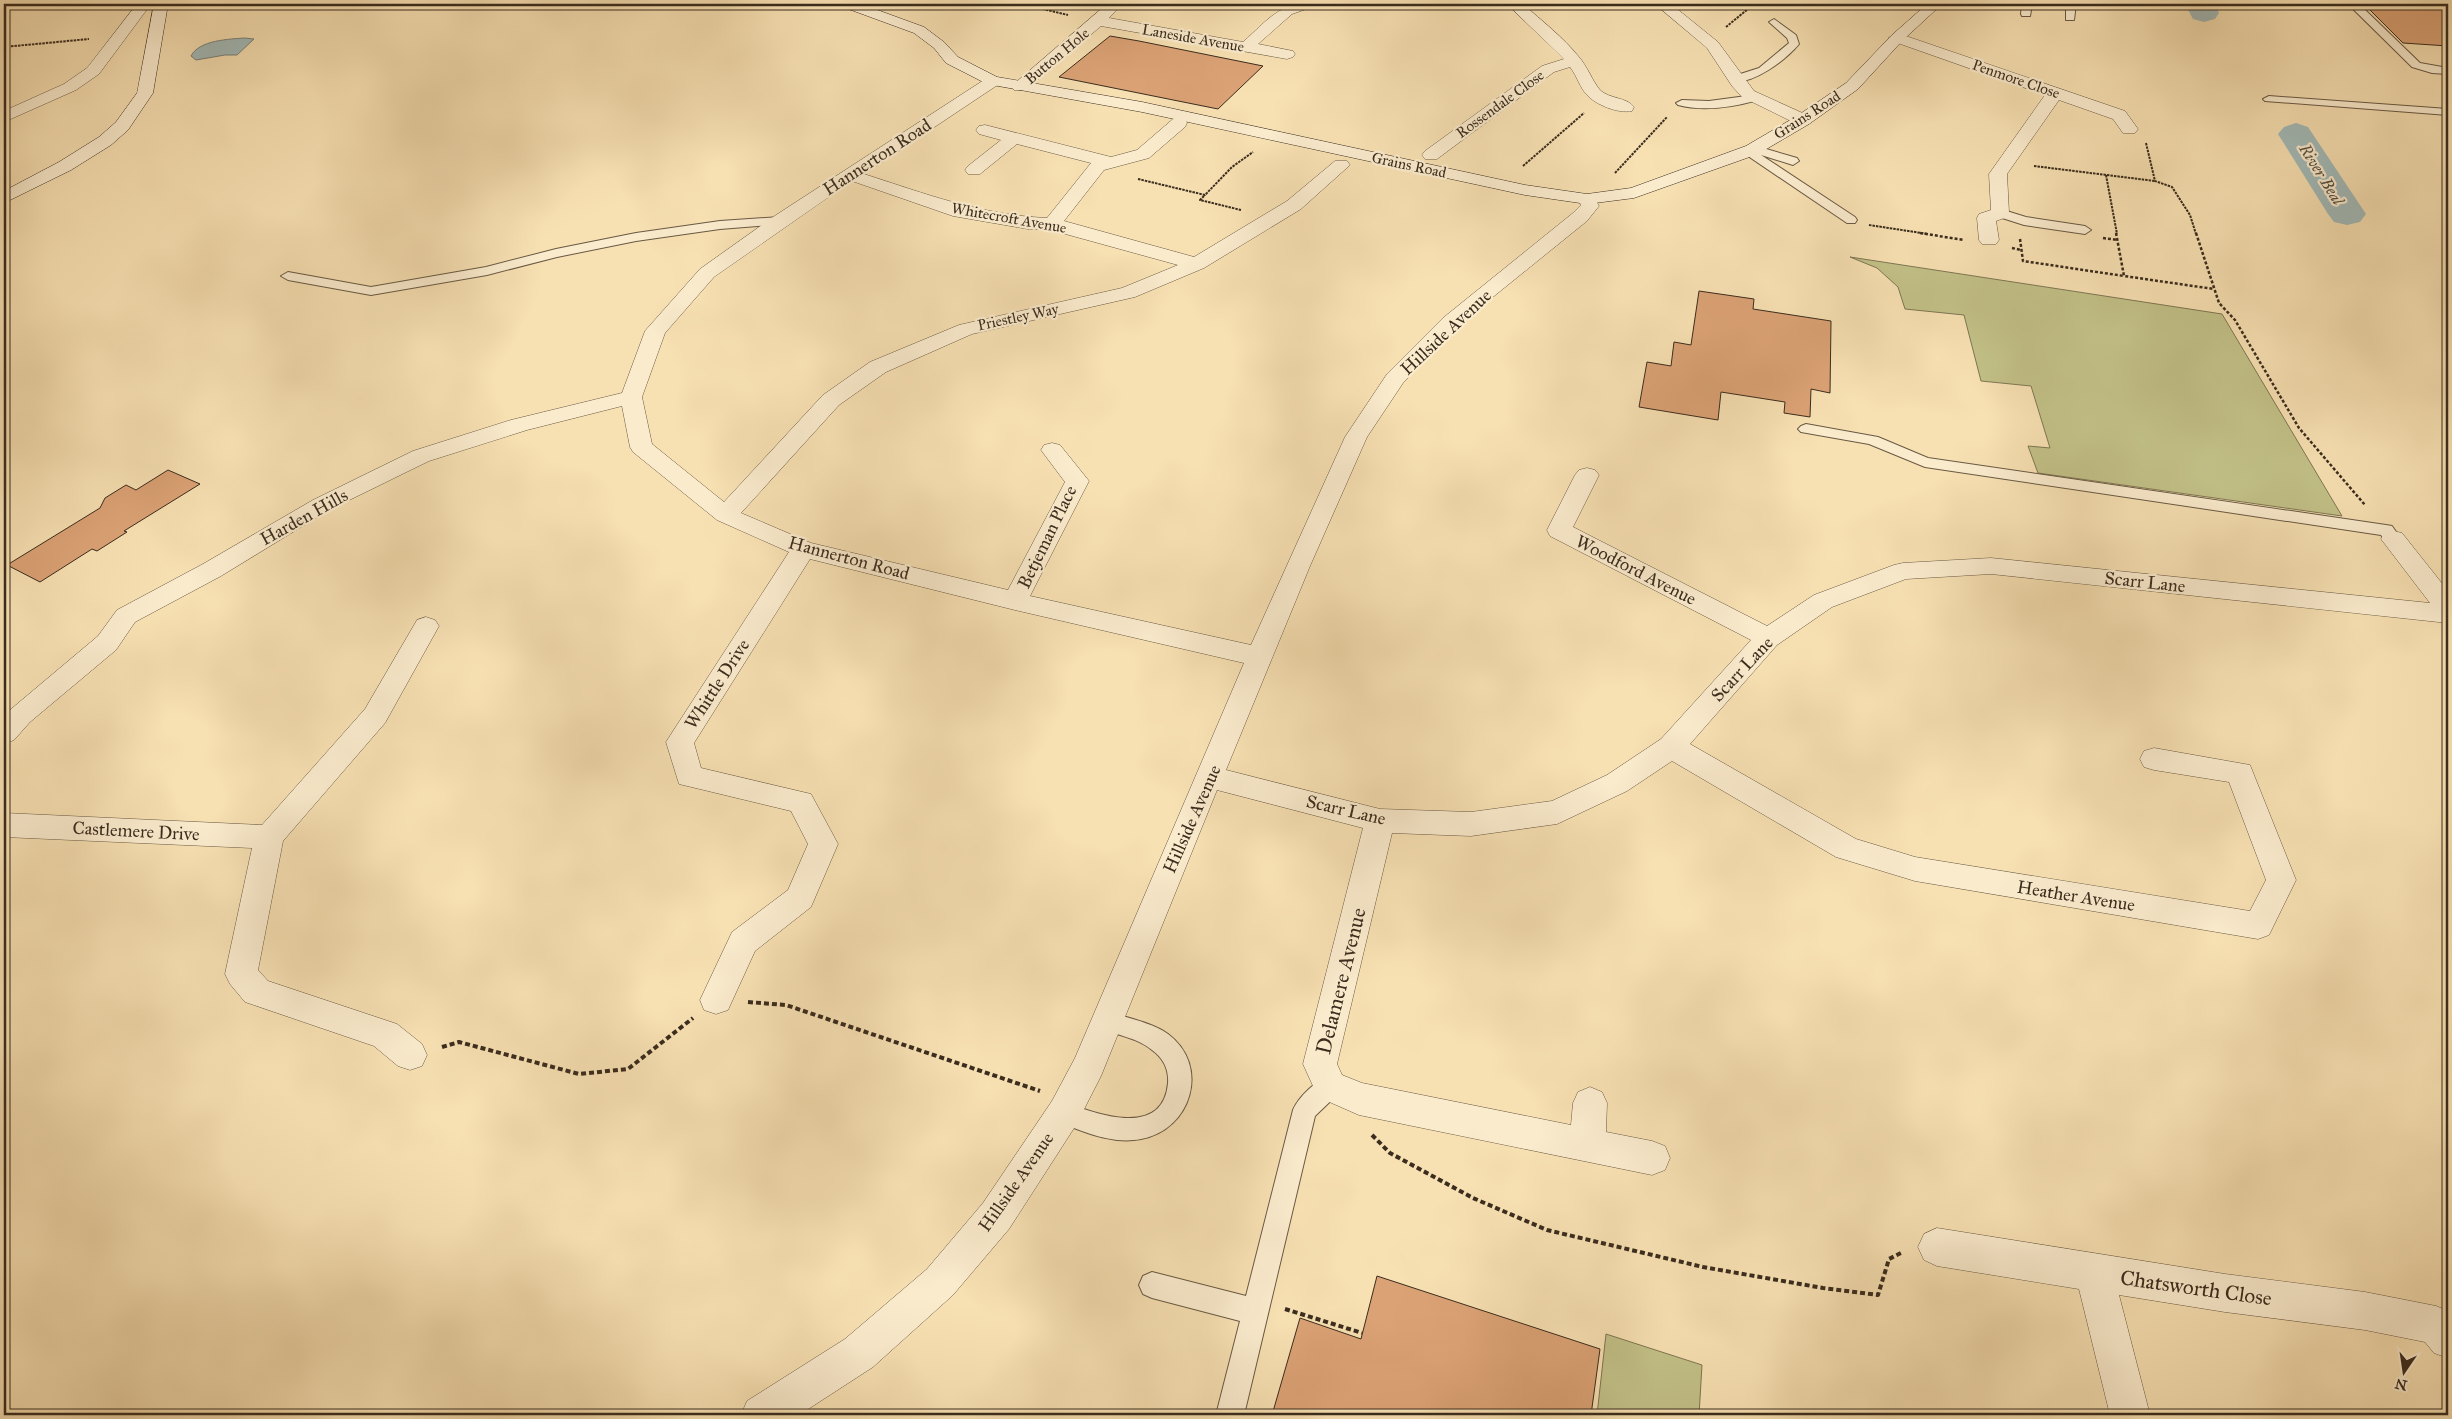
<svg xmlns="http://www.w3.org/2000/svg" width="2452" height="1419" font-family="'IM FELL Great Primer',serif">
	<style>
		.green { fill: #c2c188; stroke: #7e7653 }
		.water { fill: #a2bab8; stroke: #78817a }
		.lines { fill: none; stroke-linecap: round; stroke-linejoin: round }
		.river { fill: #a2bab8; fill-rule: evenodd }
		.building { fill: #dba275; stroke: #3a2c1e }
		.lane-casing { stroke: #695943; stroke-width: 2 }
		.street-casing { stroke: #695943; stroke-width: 1 }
		.secondary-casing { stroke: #3a2c1e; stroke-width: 1 }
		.path-far2 { stroke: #3a2c1e; stroke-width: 2; stroke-dasharray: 2.5 1; stroke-linecap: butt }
		.path-far1 { stroke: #3a2c1e; stroke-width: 2.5; stroke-dasharray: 3 2; stroke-linecap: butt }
		.path { stroke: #3a2c1e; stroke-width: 4; stroke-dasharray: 5 3; stroke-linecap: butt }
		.lane { fill: #faebcd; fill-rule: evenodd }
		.street { fill: #faebcd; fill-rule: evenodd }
		.secondary { fill: #faebcd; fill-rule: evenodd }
		.labels { text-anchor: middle; stroke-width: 4.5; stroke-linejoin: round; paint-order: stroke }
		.far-street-label { font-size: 15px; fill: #3a2c1e; stroke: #faebcd }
		.far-water-label { font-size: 16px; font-style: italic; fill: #545044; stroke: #faebcd }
		.street-label { font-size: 18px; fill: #3a2c1e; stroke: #faebcd }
		.near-street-label { font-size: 21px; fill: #3a2c1e; stroke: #faebcd }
	</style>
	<rect width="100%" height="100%" fill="#f7e0b2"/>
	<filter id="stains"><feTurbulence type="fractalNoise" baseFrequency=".004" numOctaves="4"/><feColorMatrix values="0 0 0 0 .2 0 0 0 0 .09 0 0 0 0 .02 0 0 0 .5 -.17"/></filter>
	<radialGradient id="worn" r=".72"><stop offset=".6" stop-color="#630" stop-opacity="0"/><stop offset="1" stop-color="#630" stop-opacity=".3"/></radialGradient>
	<g class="green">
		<polygon points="1850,257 2222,314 2342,516 2038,473 2028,446 2050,448 2031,386 1981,381 1964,315 1905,309 1898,287 1877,268"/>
		<polygon points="1606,1334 1702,1365 1699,1415 1597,1415"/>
	</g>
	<path class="water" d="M 245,38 L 254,39 L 237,55 L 225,55 L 196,60 L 191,56 C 199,40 230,39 245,38 Z"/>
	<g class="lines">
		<g class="river">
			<polygon points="2185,4 2215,4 2219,13 2215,19 2204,22 2193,19"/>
			<polygon points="2296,123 2308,127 2366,214 2360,222 2347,225 2334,222 2328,214 2278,134 2284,127"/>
		</g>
	</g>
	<g class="building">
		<polygon points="2364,4 2448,4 2448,46 2403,43"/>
		<polygon points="1110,36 1139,41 1263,66 1218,109 1059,77"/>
		<polygon points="1699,291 1754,299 1753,309 1831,321 1830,393 1811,389 1810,417 1784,413 1785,402 1721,392 1718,420 1639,407 1647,362 1671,366 1674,342 1691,345"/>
		<polygon points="168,470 200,484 124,531 127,532 97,551 92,549 40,582 7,565 100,508 105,498 126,485 136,490"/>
		<polygon points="1377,1276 1600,1349 1591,1415 1272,1415 1300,1318 1361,1339"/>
	</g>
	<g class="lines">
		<g class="lane-casing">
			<g id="lane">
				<polygon points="2022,4 2032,4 2030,16 2022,16 2021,14"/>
				<polygon points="2066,4 2076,4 2074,20 2066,20"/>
				<polygon points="2348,4 2359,4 2420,63 2448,68 2448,74 2432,73 2412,67"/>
				<path d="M 1774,19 L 1796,35 L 1799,44 C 1787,59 1752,86 1731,81 L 1731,77 L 1759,68 L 1789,43 L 1787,38 L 1769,22 Z"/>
				<path d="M 1754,95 L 1758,96 L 1758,100 C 1733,107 1704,112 1678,105 L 1676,103 L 1682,100 L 1709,101 Z"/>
				<polygon points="2269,96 2448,109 2448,115 2265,101 2263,99"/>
				<polygon points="1756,146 1797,158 1799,161 1793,165 1761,155 1855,217 1857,220 1855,223 1847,223 1742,152"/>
				<polygon points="2000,209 2026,217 2085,226 2091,230 2085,234 2024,225 1996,216 1994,213 1996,210"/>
				<polygon points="780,217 785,218 786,221 785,224 720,229 636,241 557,257 487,275 371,295 288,280 281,276 288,272 371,287 486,267 556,249 636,233 720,221"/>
				<path d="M 1806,424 L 1878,437 L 1928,458 L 2386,525 L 2392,526 L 2401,539 L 2399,543 C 2389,546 2386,542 2381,535 L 1925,467 L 1869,444 L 1801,432 L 1798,429 L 1801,426 Z"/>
				<path d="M 1107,1011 C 1126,1018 1151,1022 1168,1034 C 1211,1066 1191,1130 1141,1139 C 1111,1145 1082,1131 1056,1121 L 1052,1113 L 1056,1105 L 1064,1102 C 1096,1114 1163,1139 1168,1083 C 1169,1069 1163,1058 1152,1050 C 1138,1038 1116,1035 1099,1028 L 1096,1021 L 1099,1014 Z"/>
				<path d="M 1330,1075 L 1338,1078 L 1342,1086 L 1338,1094 L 1315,1116 L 1244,1415 L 1216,1415 L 1240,1321 L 1152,1298 L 1143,1294 L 1139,1285 L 1143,1276 L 1152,1272 L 1246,1296 L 1293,1110 C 1299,1096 1316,1081 1330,1075 Z"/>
			</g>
		</g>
		<g class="street-casing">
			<g id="street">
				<polygon points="137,4 151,4 99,74 76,90 4,122 4,111 64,84 87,68"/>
				<path d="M 1107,4 L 1122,4 L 1109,18 L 1243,42 C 1268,20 1279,2 1314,4 L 1312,7 L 1292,14 L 1258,44 L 1293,51 L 1295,54 L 1293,57 L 1287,59 L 1101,26 L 1026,90 L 1014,90 L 1012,87 L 1014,84 Z"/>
				<path d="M 1507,4 L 1523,4 C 1542,21 1563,37 1579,57 C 1587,66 1593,82 1600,90 C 1609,99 1627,97 1634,107 L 1632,111 C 1619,114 1596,105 1587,95 C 1580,88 1577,76 1570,67 L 1554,72 L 1437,159 L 1425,159 L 1422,155 L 1425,151 L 1542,66 L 1564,59 Z"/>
				<polygon points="1655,4 1671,4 1718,42 1754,91 1809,116 1811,120 1809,124 1797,124 1742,97 1732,86 1707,48"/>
				<polygon points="1897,33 2125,111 2138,129 2135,133 2123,133 2113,119 2059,100 2007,174 2009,213 2007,217 1996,221 1999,240 1996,244 1982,244 1979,240 1977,218 1979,214 1991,210 1989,174 2045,95 1892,41 1889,38"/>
				<path d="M 993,76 L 999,78 L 1001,81 L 999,84 L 864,174 C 926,194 981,215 1047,218 L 1091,163 L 1017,144 L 980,174 L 968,174 L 965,170 L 968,166 L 1001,140 L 979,134 L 976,130 L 979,126 L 985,125 L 1111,157 L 1137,150 L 1173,119 L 1185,119 L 1187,123 L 1185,127 L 1149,158 L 1104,170 L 1064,221 L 1194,257 L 1287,201 L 1335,161 L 1347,161 L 1350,165 L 1301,209 L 1204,268 L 1135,297 L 972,334 L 886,372 L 839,405 L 741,513 L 811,543 L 1008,590 L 1065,482 L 1041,450 L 1044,445 L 1052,443 L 1060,445 L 1089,481 L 1030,596 L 1251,645 L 1345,437 L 1387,374 L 1443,318 L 1573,213 L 1581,205 L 1578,199 L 1581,195 L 1593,195 L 1599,206 L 1587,221 L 1457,326 L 1403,383 L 1367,437 L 1310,566 L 1226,770 L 1380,809 L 1471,812 L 1552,801 L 1607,775 L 1661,739 L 1751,640 L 1550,536 L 1547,530 L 1575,475 L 1579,470 L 1587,468 L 1595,470 L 1599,475 L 1573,527 L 1767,626 L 1814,595 L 1894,565 L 1903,563 L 1991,558 L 2430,603 L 2381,539 L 2384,533 L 2393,531 L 2402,533 L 2448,591 L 2448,623 L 1991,574 L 1906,579 L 1832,607 L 1777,645 L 1690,744 L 1856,839 L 1915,857 L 2250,911 L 2266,880 L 2229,782 L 2154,770 L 2144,767 L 2140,759 L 2144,751 L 2154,748 L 2250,765 L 2296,880 L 2269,935 L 2258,939 L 1915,881 L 1836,857 L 1672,761 L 1627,791 L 1557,824 L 1471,836 L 1392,833 L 1337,1064 L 1342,1075 L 1362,1083 L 1571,1125 L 1573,1103 L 1578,1092 L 1590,1087 L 1602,1092 L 1607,1103 L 1606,1132 L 1652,1141 L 1665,1146 L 1670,1158 L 1665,1170 L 1652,1175 L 1359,1115 L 1318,1097 L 1303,1064 L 1363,828 L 1217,790 L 1101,1076 L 1076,1125 L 1009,1229 L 953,1295 L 873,1367 L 799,1415 L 741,1415 L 747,1401 L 845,1339 L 927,1269 L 983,1203 L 1052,1101 L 1075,1058 L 1244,663 L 1015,610 L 810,559 L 694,743 L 701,768 L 811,794 L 838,844 L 811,907 L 755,951 L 728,1010 L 716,1014 L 704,1010 L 700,1000 L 732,932 L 788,890 L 808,844 L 791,811 L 679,784 L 666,742 L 789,552 L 717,520 L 633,452 L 630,447 L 622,406 L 527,430 L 429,461 L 329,510 L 221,576 L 135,622 L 116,650 L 30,722 L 14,740 L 4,744 L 4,715 L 98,636 L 117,610 L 203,564 L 313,500 L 413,451 L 511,420 L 622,393 L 645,331 L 700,269 L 773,217 L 987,78 ZM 852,181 L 953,216 L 1028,229 L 1051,230 L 1178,265 L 1122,288 L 959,325 L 870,362 L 823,395 L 724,502 L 652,444 L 642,397 L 665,333 L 714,277 Z"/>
				<polygon points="426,617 435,620 439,626 385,723 283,841 258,970 268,981 397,1024 422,1044 427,1055 422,1066 410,1070 398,1066 374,1046 245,1002 230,984 225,974 252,848 4,837 4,813 262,825 365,709 417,620"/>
				<polygon points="1937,1228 2225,1274 2365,1292 2436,1306 2448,1311 2448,1358 2434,1353 2425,1342 2365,1330 2225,1312 2119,1295 2150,1415 2110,1415 2079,1289 1937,1266 1924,1260 1918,1247 1924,1234"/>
			</g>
		</g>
		<g class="secondary-casing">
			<g id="secondary">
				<polygon points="154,4 168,4 153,93 128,130 111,145 71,170 4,203 4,191 59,162 99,137 116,122 137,93"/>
				<polygon points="841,4 861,4 924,27 944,42 958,57 997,77 1142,102 1525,185 1587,194 1631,188 1746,146 1797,116 1846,83 1892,35 1927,4 1942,4 1902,41 1858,89 1809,124 1758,154 1634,198 1587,204 1525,195 1142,112 987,84 946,63 934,48 914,33 843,7"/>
			</g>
		</g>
		<g class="path-far2">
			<polyline points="1022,4 1068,15"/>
			<polyline points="1890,4 1899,6"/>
			<polyline points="1726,27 1754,4"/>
			<polyline points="4,47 89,39"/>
			<polyline points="2146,143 2155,181 2172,187 2190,215 2196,234"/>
			<polyline points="1523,166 1584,113"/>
			<polyline points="2034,166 2155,181"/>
			<polyline points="1615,173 1667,117"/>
			<polyline points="2106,175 2117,234"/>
			<polyline points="1138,179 1205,195 1232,167 1253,152"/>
			<polyline points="1204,196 1200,200 1241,210"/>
			<polyline points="1869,225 1928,234"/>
		</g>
		<g class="path-far1">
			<polyline points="1920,233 1964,240"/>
			<polyline points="2116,233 2124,276 2214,289"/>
			<polyline points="2196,233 2219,303 2235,320 2299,428 2365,505"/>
			<polyline points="2103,238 2118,240"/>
			<polyline points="2020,239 2023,261 2124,276"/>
			<polyline points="2012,248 2021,250"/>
		</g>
		<g class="path">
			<polyline points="748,1002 786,1005 1040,1091"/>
			<polyline points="442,1047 459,1042 579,1074 628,1069 693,1018"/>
			<polyline points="1372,1135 1390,1153 1473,1198 1547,1230 1703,1267 1823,1288 1878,1295 1889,1259 1903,1252"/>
			<polyline points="1285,1309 1362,1333"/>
		</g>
		<use href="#lane" class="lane"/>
		<use href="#street" class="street"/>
		<use href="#secondary" class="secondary"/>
	</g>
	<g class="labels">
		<g class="far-street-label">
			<text transform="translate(1193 38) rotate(10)" y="5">Laneside Avenue</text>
			<text transform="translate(1057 56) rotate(-40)" y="5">Button Hole</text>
			<text transform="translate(2016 79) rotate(19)" y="5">Penmore Close</text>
			<text transform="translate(1500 104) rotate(-36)" y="5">Rossendale Close</text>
			<text transform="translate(1807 115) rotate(-33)" y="5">Grains Road</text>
			<text transform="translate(1409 165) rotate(12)" y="5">Grains Road</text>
			<text transform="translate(1009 218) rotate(10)" y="5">Whitecroft Avenue</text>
			<text transform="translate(1018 317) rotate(-12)" y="5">Priestley Way</text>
		</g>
		<g class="far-water-label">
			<text transform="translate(2322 174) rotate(58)" y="6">River Beal</text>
		</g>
		<g class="street-label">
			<text transform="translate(877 157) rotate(-33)" y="6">Hannerton Road</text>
			<text transform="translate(1446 332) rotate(-43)" y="6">Hillside Avenue</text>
			<text transform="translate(304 517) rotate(-29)" y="6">Harden Hills</text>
			<text transform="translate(1047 537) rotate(-64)" y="6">Betjeman Place</text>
			<text transform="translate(849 558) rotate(15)" y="6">Hannerton Road</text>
			<text transform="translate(1636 570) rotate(27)" y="6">Woodford Avenue</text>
			<text transform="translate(2145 582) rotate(6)" y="6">Scarr Lane</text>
			<text transform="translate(1742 669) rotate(-47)" y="6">Scarr Lane</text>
			<text transform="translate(717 684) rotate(-57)" y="6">Whittle Drive</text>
			<text transform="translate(1346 810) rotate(13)" y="6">Scarr Lane</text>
			<text transform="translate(1192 819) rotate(-66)" y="6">Hillside Avenue</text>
			<text transform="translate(136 831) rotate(3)" y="6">Castlemere Drive</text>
			<text transform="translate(2076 896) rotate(9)" y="6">Heather Avenue</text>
			<text transform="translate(1016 1182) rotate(-55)" y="6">Hillside Avenue</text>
		</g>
		<g class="near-street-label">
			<text transform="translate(1341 981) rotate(-76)" y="7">Delamere Avenue</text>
			<text transform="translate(2196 1288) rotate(8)" y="7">Chatsworth Close</text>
		</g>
	</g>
	<rect width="2452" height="1419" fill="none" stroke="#f7e0b2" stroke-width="20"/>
	<rect x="5" y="5" width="2442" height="1409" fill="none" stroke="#3a2c1e" stroke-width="2.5"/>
	<rect x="10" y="10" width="2432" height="1399" fill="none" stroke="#3a2c1e"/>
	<g transform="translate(2404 1372) rotate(193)" stroke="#faebcd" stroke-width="4" paint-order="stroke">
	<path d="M0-4L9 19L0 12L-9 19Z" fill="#3a2c1e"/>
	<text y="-8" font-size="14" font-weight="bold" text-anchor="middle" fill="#3a2c1e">N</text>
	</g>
	<rect width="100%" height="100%" filter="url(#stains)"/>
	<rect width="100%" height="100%" fill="url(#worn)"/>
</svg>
